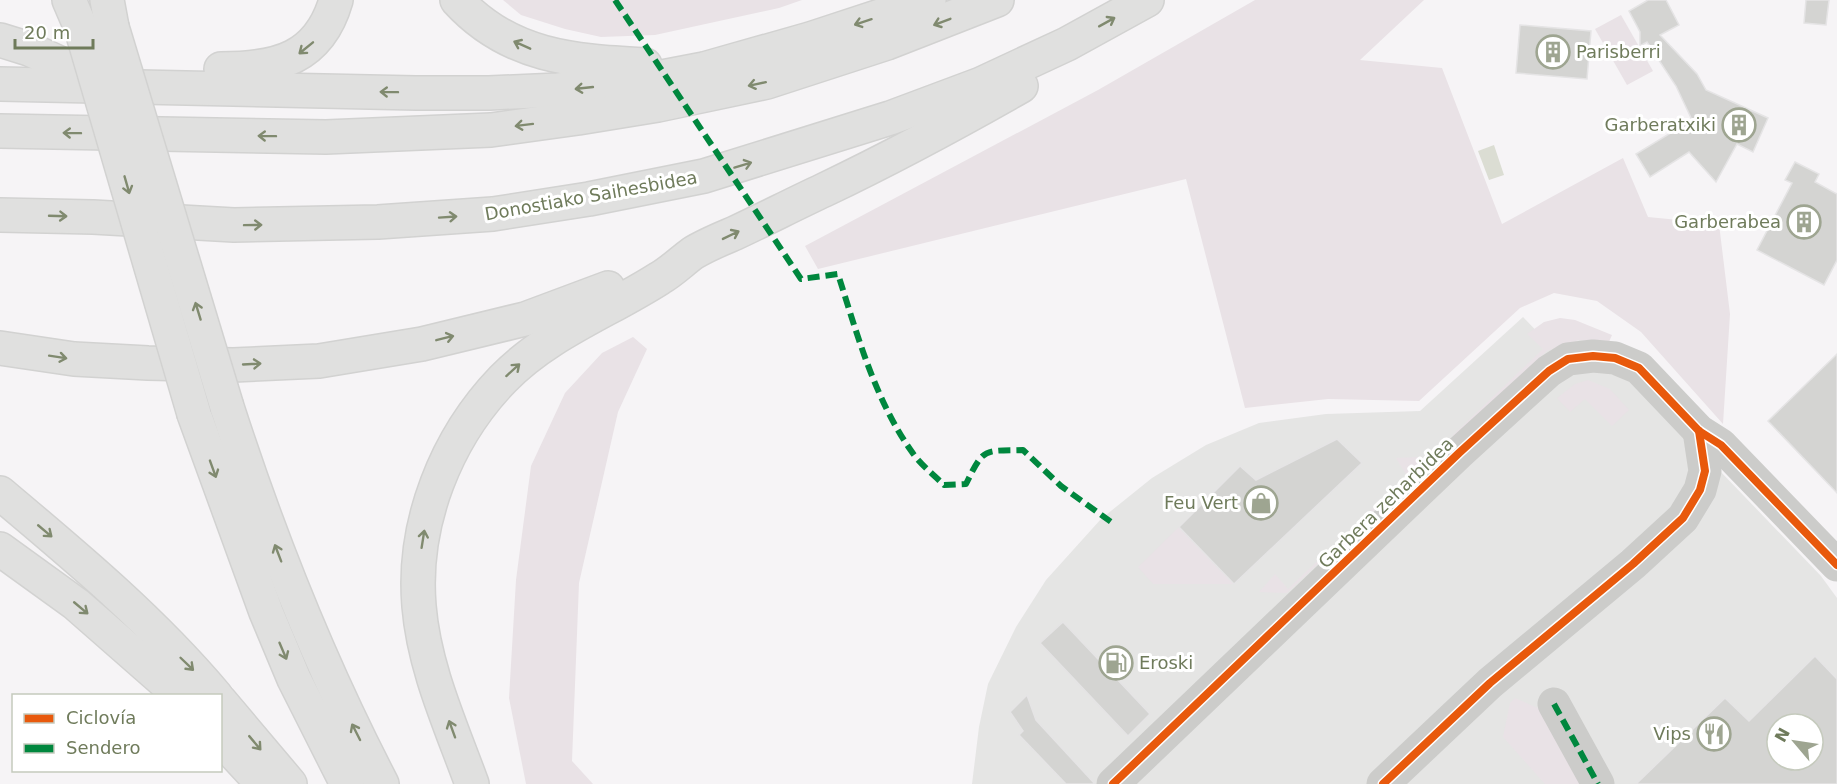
<svg xmlns="http://www.w3.org/2000/svg" width="1837" height="784" font-family="'DejaVu Sans',sans-serif">
	<style>
		.built { fill: #e5e5e4; fill-rule: evenodd }
		.green { fill: #e9e2e6 }
		.water { fill: #dbddd3 }
		.building { fill: #d4d4d2; stroke: #e5e4e5; stroke-width: 1.5; fill-rule: evenodd }
		.lines { fill: none; stroke-linecap: round; stroke-linejoin: round }
		.highway-casing { stroke: #d2d2d1; stroke-width: 36 }
		.minor { stroke: #ccccca; stroke-width: 33 }
		.highway { stroke: #e0e0df; stroke-width: 33 }
		.highway-bridge-casing { stroke: #d2d2d1; stroke-width: 36; stroke-linecap: butt }
		.highway-bridge { stroke: #e0e0df; stroke-width: 33 }
		.quiet { stroke: #00873e; stroke-width: 6; stroke-dasharray: 12 6; stroke-linecap: butt }
		.cycleway-casing { stroke: #fff; stroke-width: 11 }
		.cycleway { stroke: #e8590c; stroke-width: 8 }
		.oneway { stroke: #808a6f }
		.labels { text-anchor: middle; stroke-width: 6; stroke-linejoin: round; paint-order: stroke }
		.poi-label { font-size: 18px; fill: #6f7b5b; stroke: #fff; text-anchor: end }
		.street-label { font-size: 18px; fill: #6f7b5b; stroke: #fff }
	</style>
	<rect width="100%" height="100%" fill="#f6f4f6"/>
	<path class="built" d="M 1523,317 L 1550,345 L 1592,338 L 1821,576 L 1837,598 L 1837,784 L 972,784 L 979,727 L 988,684 L 1016,627 L 1046,580 L 1101,519 L 1152,478 L 1206,445 L 1259,423 L 1326,414 L 1420,411 ZM 1777,724 L 1813,724 L 1813,760 L 1777,760 Z"/>
	<g class="green">
		<polygon points="503,0 802,0 779,8 655,35 601,37 565,29 521,15"/>
		<polygon points="1255,0 1424,0 1360,60 1442,68 1502,224 1623,158 1648,217 1719,224 1730,314 1723,424 1641,332 1597,301 1554,293 1520,308 1419,401 1328,399 1245,408 1186,179 818,269 805,246 1098,90"/>
		<polygon points="1621,15 1653,71 1627,85 1595,29"/>
		<polygon points="1560,318 1575,320 1612,335 1608,344 1579,340 1547,351 1454,437 1453,435 1543,349 1527,334 1544,322"/>
		<polygon points="633,337 647,349 618,412 579,583 572,761 593,784 526,784 509,698 516,580 531,466 565,393 602,353"/>
		<polygon points="1588,380 1610,389 1629,410 1612,426 1585,399 1570,412 1557,398 1575,384"/>
		<polygon points="1418,457 1425,458 1427,461 1287,593 1259,592 1275,574 1288,589 1407,476 1396,458"/>
		<polygon points="1179,527 1234,584 1153,584 1138,567"/>
		<polygon points="1515,698 1549,713 1585,784 1545,784 1503,737 1510,703"/>
	</g>
	<polygon class="water" points="1494,145 1504,175 1489,180 1478,151"/>
	<g class="building">
		<polygon points="1648,0 1666,0 1679,25 1660,35 1697,74 1706,90 1768,118 1753,152 1737,144 1716,182 1689,152 1650,177 1636,154 1692,120 1676,86 1647,42 1640,46 1640,32 1629,11"/>
		<polygon points="1806,0 1829,0 1826,25 1804,23"/>
		<polygon points="1520,25 1591,31 1587,79 1516,73"/>
		<polygon points="1795,162 1819,174 1815,182 1837,194 1837,260 1824,285 1757,250 1792,183 1785,180"/>
		<polygon points="1837,354 1837,493 1768,421"/>
		<polygon points="1337,439 1362,463 1234,584 1179,527 1240,466 1256,480"/>
		<polygon points="1063,622 1150,714 1128,736 1040,643"/>
		<path d="M 1815,656 L 1837,679 L 1837,784 L 1636,784 L 1725,698 L 1749,721 ZM 1777,724 L 1813,724 L 1813,760 L 1777,760 Z"/>
		<polygon points="1027,695 1036,720 1095,784 1066,784 1019,735 1023,731 1010,712"/>
	</g>
	<g class="lines">
		<g class="highway-casing">
			<g id="highway">
				<polyline points="69,0 81,28"/>
				<polyline points="107,0 112,27"/>
				<path d="M 457,0 C 509,57 573,61 645,65"/>
				<polyline points="0,40 29,49 66,66"/>
				<path d="M 221,69 C 277,69 319,59 336,0"/>
				<polyline points="0,84 416,93 489,93 558,90 636,82 704,69 810,39 929,0"/>
				<polyline points="0,131 326,137 491,130 578,118 658,105 767,82 887,43 997,0"/>
				<polyline points="0,215 93,217 234,225 378,222 493,214 589,199 704,176 890,118 981,84 1067,44 1147,0"/>
				<polyline points="0,348 74,359 148,363 233,365 319,361 422,344 525,319 608,288"/>
				<path d="M 227,407 C 269,537 319,663 382,784"/>
				<polyline points="194,414 266,612 294,679 347,784"/>
				<path d="M 0,493 C 75,556 152,620 216,696"/>
				<polyline points="0,549 76,604 181,696"/>
				<polyline points="220,701 290,784"/>
				<polyline points="220,738 260,781"/>
				<path d="M 472,784 C 451,726 424,668 419,606 C 412,523 446,438 503,379 C 548,333 607,312 660,278 C 672,271 682,261 693,253 C 706,245 721,239 735,233 C 765,219 794,204 824,190 C 891,158 956,123 1021,86"/>
			</g>
		</g>
		<g class="minor">
			<polyline points="1554,704 1598,784"/>
			<polyline points="1113,784 1459,453 1549,371 1568,359 1593,356 1615,358 1639,368 1699,431 1721,445 1837,565"/>
			<polyline points="1383,784 1490,683 1633,564 1683,518 1700,490 1705,471 1699,431"/>
		</g>
		<use href="#highway" class="highway"/>
		<g class="highway-bridge-casing">
			<g id="highway-bridge">
				<polyline points="112,27 227,407"/>
				<polyline points="81,28 194,414"/>
			</g>
		</g>
		<use href="#highway-bridge" class="highway-bridge"/>
		<g class="quiet">
			<path d="M 615,0 L 801,279 L 838,274 C 857,334 875,400 912,452 C 920,464 934,475 944,485 L 966,484 C 984,447 983,451 1023,450 L 1061,486 L 1114,524"/>
			<polyline points="1554,704 1598,784"/>
		</g>
		<g class="cycleway-casing">
			<g id="cycleway">
				<polyline points="1113,784 1459,453 1549,371 1568,359 1593,356 1615,358 1639,368 1699,431 1721,445 1837,565"/>
				<polyline points="1383,784 1490,683 1633,564 1683,518 1700,490 1705,471 1699,431"/>
			</g>
		</g>
		<use href="#cycleway" class="cycleway"/>
	</g>
	<defs><path id="oneway-shaft" d="M-6 0H5M1.5-3L5.5 0L1.5 3" fill="none" stroke-width="1.6" stroke-linecap="round" stroke-linejoin="round" transform="scale(1.5)"/></defs>
	<g class="oneway">
		<use href="#oneway-shaft" transform="translate(863 22) rotate(162)"/>
		<use href="#oneway-shaft" transform="translate(942 22) rotate(159)"/>
		<use href="#oneway-shaft" transform="translate(1107 22) rotate(-29)"/>
		<use href="#oneway-shaft" transform="translate(522 45) rotate(-156)"/>
		<use href="#oneway-shaft" transform="translate(306 48) rotate(141)"/>
		<use href="#oneway-shaft" transform="translate(757 84) rotate(168)"/>
		<use href="#oneway-shaft" transform="translate(584 88) rotate(174)"/>
		<use href="#oneway-shaft" transform="translate(389 92) rotate(-179)"/>
		<use href="#oneway-shaft" transform="translate(524 125) rotate(173)"/>
		<use href="#oneway-shaft" transform="translate(72 133) rotate(-179)"/>
		<use href="#oneway-shaft" transform="translate(267 136) rotate(-179)"/>
		<use href="#oneway-shaft" transform="translate(743 165) rotate(-17)"/>
		<use href="#oneway-shaft" transform="translate(127 185) rotate(74)"/>
		<use href="#oneway-shaft" transform="translate(58 216) rotate(2)"/>
		<use href="#oneway-shaft" transform="translate(448 217) rotate(-4)"/>
		<use href="#oneway-shaft" transform="translate(253 225) rotate(-1)"/>
		<use href="#oneway-shaft" transform="translate(731 235) rotate(-26)"/>
		<use href="#oneway-shaft" transform="translate(198 311) rotate(-107)"/>
		<use href="#oneway-shaft" transform="translate(445 338) rotate(-14)"/>
		<use href="#oneway-shaft" transform="translate(58 357) rotate(9)"/>
		<use href="#oneway-shaft" transform="translate(252 364) rotate(-3)"/>
		<use href="#oneway-shaft" transform="translate(513 370) rotate(-42)"/>
		<use href="#oneway-shaft" transform="translate(213 469) rotate(70)"/>
		<use href="#oneway-shaft" transform="translate(45 531) rotate(40)"/>
		<use href="#oneway-shaft" transform="translate(423 539) rotate(-81)"/>
		<use href="#oneway-shaft" transform="translate(278 553) rotate(-111)"/>
		<use href="#oneway-shaft" transform="translate(81 608) rotate(40)"/>
		<use href="#oneway-shaft" transform="translate(283 651) rotate(67)"/>
		<use href="#oneway-shaft" transform="translate(187 664) rotate(44)"/>
		<use href="#oneway-shaft" transform="translate(452 729) rotate(-110)"/>
		<use href="#oneway-shaft" transform="translate(356 732) rotate(-117)"/>
		<use href="#oneway-shaft" transform="translate(255 743) rotate(50)"/>
	</g>
	<defs>
		<g id="building-ring" transform="scale(1.725)"><circle r="9.5" fill="#fff" stroke="#9ea591" stroke-width="1.5"/><path d="M-4-6H4V6H1V3H-1V6H-4ZM-2.5-4.3h1.7v1.8h-1.7ZM.8-4.3h1.7v1.8H.8ZM-2.5-1h1.7V.8h-1.7ZM.8-1h1.7V.8H.8Z" fill="#9ea591"/></g>
		<g id="shop-ring" transform="scale(1.725)"><circle r="9.5" fill="#fff" stroke="#9ea591" stroke-width="1.5"/><path d="M-5-2.5h2.3a2.7 3.5 0 0 1 5.4 0H5L5.5 6h-11ZM-1.5-2.5h3a1.5 2.3 0 0 0-3 0Z" fill="#9ea591"/></g>
		<g id="fuel-ring" transform="scale(1.725)"><circle r="9.5" fill="#fff" stroke="#9ea591" stroke-width="1.5"/><path d="M-5.5-6h7V0h2V4h1.3V-2.5L3-4.5l.8-.8L6-3V5H2.5V1h-1V6h-7ZM-4.2-4.7v3.2H.2V-4.7Z" fill="#9ea591"/></g>
		<g id="restaurant-ring" transform="scale(1.725)"><circle r="9.5" fill="#fff" stroke="#9ea591" stroke-width="1.5"/><path d="M-5-6h1v4h1v-4h1v4h1v-4h1v5L-1.5 .5V6h-2V.5L-5-1ZM5-6V6H3V1.5H1.5Q1.5-4 5-6Z" fill="#9ea591"/></g>
	</defs>
	<g fill-rule="evenodd">
		<use href="#building-ring" x="1553" y="52"/>
		<use href="#building-ring" x="1739" y="125"/>
		<use href="#building-ring" x="1804" y="222"/>
		<use href="#shop-ring" x="1261" y="503"/>
		<use href="#fuel-ring" x="1116" y="663"/>
		<use href="#restaurant-ring" x="1714" y="734"/>
	</g>
	<g class="labels">
		<g class="poi-label">
			<text x="1576" y="58" text-anchor="start">Parisberri</text>
			<text x="1716" y="131">Garberatxiki</text>
			<text x="1781" y="228">Garberabea</text>
			<text x="1238" y="509">Feu Vert</text>
			<text x="1139" y="669" text-anchor="start">Eroski</text>
			<text x="1691" y="740">Vips</text>
		</g>
		<g class="street-label">
			<text transform="translate(591 196) rotate(-10)" y="6">Donostiako Saihesbidea</text>
			<text transform="translate(1386 503) rotate(-44)" y="6">Garbera zeharbidea</text>
		</g>
	</g>
	<rect x="12" y="694" width="210" height="78" fill="#ffffff" stroke="#c5cabd" stroke-width="1.5"/>
	<rect x="24" y="714" width="30" height="9" fill="#e8590c" stroke="#c5cabd" stroke-width="1.5"/>
	<text x="66" y="724" font-size="18" fill="#6f7b5b">Ciclovía</text>
	<rect x="24" y="744" width="30" height="9" fill="#00873e" stroke="#c5cabd" stroke-width="1.5"/>
	<text x="66" y="754" font-size="18" fill="#6f7b5b">Sendero</text>
	<g transform="translate(1795 742) rotate(299)"><circle r="28" fill="#ffffff" stroke="#c5cabd" stroke-width="1.5"/>
	<path d="M0-4.5L10 22L0 15L-10 22Z" fill="#9ea591"/>
	<text y="-9" font-size="16" font-weight="bold" text-anchor="middle" fill="#6f7b5b">N</text>
	</g>
	<path d="M15 39v9h78v-9" fill="none" stroke="#6f7b5b" stroke-width="3"/>
	<text x="24" y="39" font-size="18" fill="#6f7b5b" stroke="#ffffff" stroke-width="4.5" paint-order="stroke">20 m</text>
</svg>
